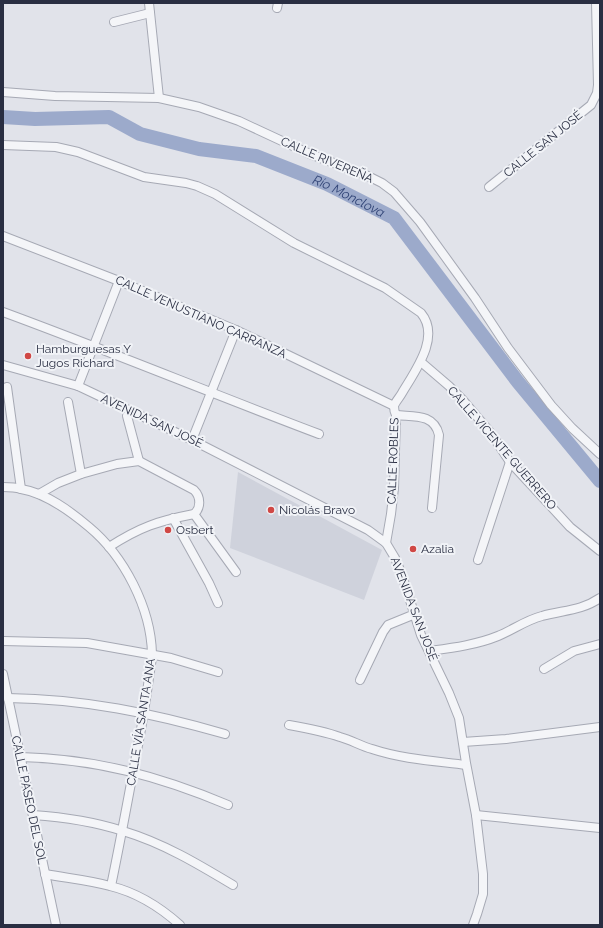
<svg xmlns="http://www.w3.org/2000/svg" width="603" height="928" font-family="Raleway,sans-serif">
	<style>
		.built { fill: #cfd2dc }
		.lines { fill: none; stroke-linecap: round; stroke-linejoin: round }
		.river { stroke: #9caacb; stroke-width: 14 }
		.minor-casing { stroke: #a6a9b4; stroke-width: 10 }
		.minor { stroke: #f4f5f8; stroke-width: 8 }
		.poi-dot { fill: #d04845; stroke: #f1f3f7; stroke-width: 1.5 }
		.labels { text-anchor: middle; stroke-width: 4; stroke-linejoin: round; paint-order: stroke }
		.street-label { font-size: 12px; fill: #292e42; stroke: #f1f3f7 }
		.poi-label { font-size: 12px; fill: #292e42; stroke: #f1f3f7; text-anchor: start }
		.water-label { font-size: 13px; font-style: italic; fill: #324577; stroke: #f1f3f7 }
	</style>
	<rect width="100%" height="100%" fill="#e1e3ea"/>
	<polygon class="built" points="238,472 382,550 364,600 230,548"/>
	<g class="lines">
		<path class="river" id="s1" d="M 3,117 L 35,119 L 109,117 L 140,134 L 199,149 L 256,156 L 327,184 L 394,218 L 518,382 L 600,481"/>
		<g class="minor-casing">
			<g id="minor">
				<polyline points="149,3 159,98"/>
				<polyline points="277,8 278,3"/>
				<polyline points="114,22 150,13"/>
				<polyline points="3,92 55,96 159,98 199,107 239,121 310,154 368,176 382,183 394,192 420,222 475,298 508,348 551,405 572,428 600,454"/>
				<path d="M 3,145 L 56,147 L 78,152 L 144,177 L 186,183 L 197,186 L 215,194 L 294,243 L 385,288 L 421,313 C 441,337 415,371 402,393 C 400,397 395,402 394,406 C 394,409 395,413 396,415 L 394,488 L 391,514 L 386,543"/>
				<polyline points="489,187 591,105 597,93 598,85 596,3"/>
				<polyline points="3,236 119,281 236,330 394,406"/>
				<path d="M 3,312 C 109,351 213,394 319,434"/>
				<polyline points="421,362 449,386 462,399 490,432 510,462 570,527 600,551"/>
				<polyline points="3,365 78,386 192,440 368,530 386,543 395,558 402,575 421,635 449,693 459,718 466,763 476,815 483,874 483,894 477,914 473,925"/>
				<polyline points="78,386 119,281"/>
				<polyline points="7,387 21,489"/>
				<polyline points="68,402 81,474"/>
				<path d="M 396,415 C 413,417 434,413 439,435 L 432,508"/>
				<polyline points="127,416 139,461"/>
				<polyline points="192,440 236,330"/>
				<path d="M 3,487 C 9,487 15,487 21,489 C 46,493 70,511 89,527 C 124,556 151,608 152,654 C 152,661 150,670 149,678 C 146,699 143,720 139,740 C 130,789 121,838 111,886"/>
				<path d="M 39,494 L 58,483 L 81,474 L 117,464 L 139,461 L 194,490 C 201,497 201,508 194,514 C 158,521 140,527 109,547"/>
				<polyline points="194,514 236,572"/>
				<polyline points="173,518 209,583 218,603"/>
				<polyline points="478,560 510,462"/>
				<polyline points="3,641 87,643 171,658 218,672"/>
				<path d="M 429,651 C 451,648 476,645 498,636 C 513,630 526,620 542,616 C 563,610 581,611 600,598"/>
				<polyline points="544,669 574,651 600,644"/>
				<polyline points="3,674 56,925"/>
				<polyline points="360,680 383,632 388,625 415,614"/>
				<path d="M 8,698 C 84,699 152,713 225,734"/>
				<path d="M 289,725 C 306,728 323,731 340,737 C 351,740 361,746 372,749 C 402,759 435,761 466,765"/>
				<polyline points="463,742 506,739 600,727"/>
				<path d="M 21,757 C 96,759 159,776 228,805"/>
				<path d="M 33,815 C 63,817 95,822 123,831 C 163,843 198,864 233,885"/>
				<polyline points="476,815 600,828"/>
				<path d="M 45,874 C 66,878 89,880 110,886 C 135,892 160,907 180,925"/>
			</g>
		</g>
		<use href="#minor" class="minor"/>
	</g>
	<g class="poi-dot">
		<circle cx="28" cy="356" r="4"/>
		<circle cx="271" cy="510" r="4"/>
		<circle cx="168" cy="530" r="4"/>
		<circle cx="413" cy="549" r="4"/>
	</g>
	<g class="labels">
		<g class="street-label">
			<text transform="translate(543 144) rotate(-39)" y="4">CALLE SAN JOSÉ</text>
			<text transform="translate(327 160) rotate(23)" y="4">CALLE RIVEREÑA</text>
			<text transform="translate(201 317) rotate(24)" y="4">CALLE VENUSTIANO CARRANZA</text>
			<text transform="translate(152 421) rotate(25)" y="4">AVENIDA SAN JOSÉ</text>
			<text transform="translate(502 448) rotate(49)" y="4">CALLE VICENTE GUERRERO</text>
			<text transform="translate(393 461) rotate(-88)" y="4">CALLE ROBLES</text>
			<text transform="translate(414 609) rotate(69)" y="4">AVENIDA SAN JOSÉ</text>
			<text transform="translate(141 722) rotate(-81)" y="4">CALLE VÍA SANTA ANA</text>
			<text transform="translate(29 800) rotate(78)" y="4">CALLE PASEO DEL SOL</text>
		</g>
		<g class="poi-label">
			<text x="36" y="353">Hamburguesas Y<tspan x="36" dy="14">Jugos Richard</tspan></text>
			<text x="279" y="514">Nicolás Bravo</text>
			<text x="176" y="534">Osbert</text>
			<text x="421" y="553">Azalia</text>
		</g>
		<g class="water-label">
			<text dy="5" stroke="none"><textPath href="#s1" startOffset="361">Río Monclova</textPath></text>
		</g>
	</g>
	<rect width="603" height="928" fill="none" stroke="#292e42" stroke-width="8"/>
</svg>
